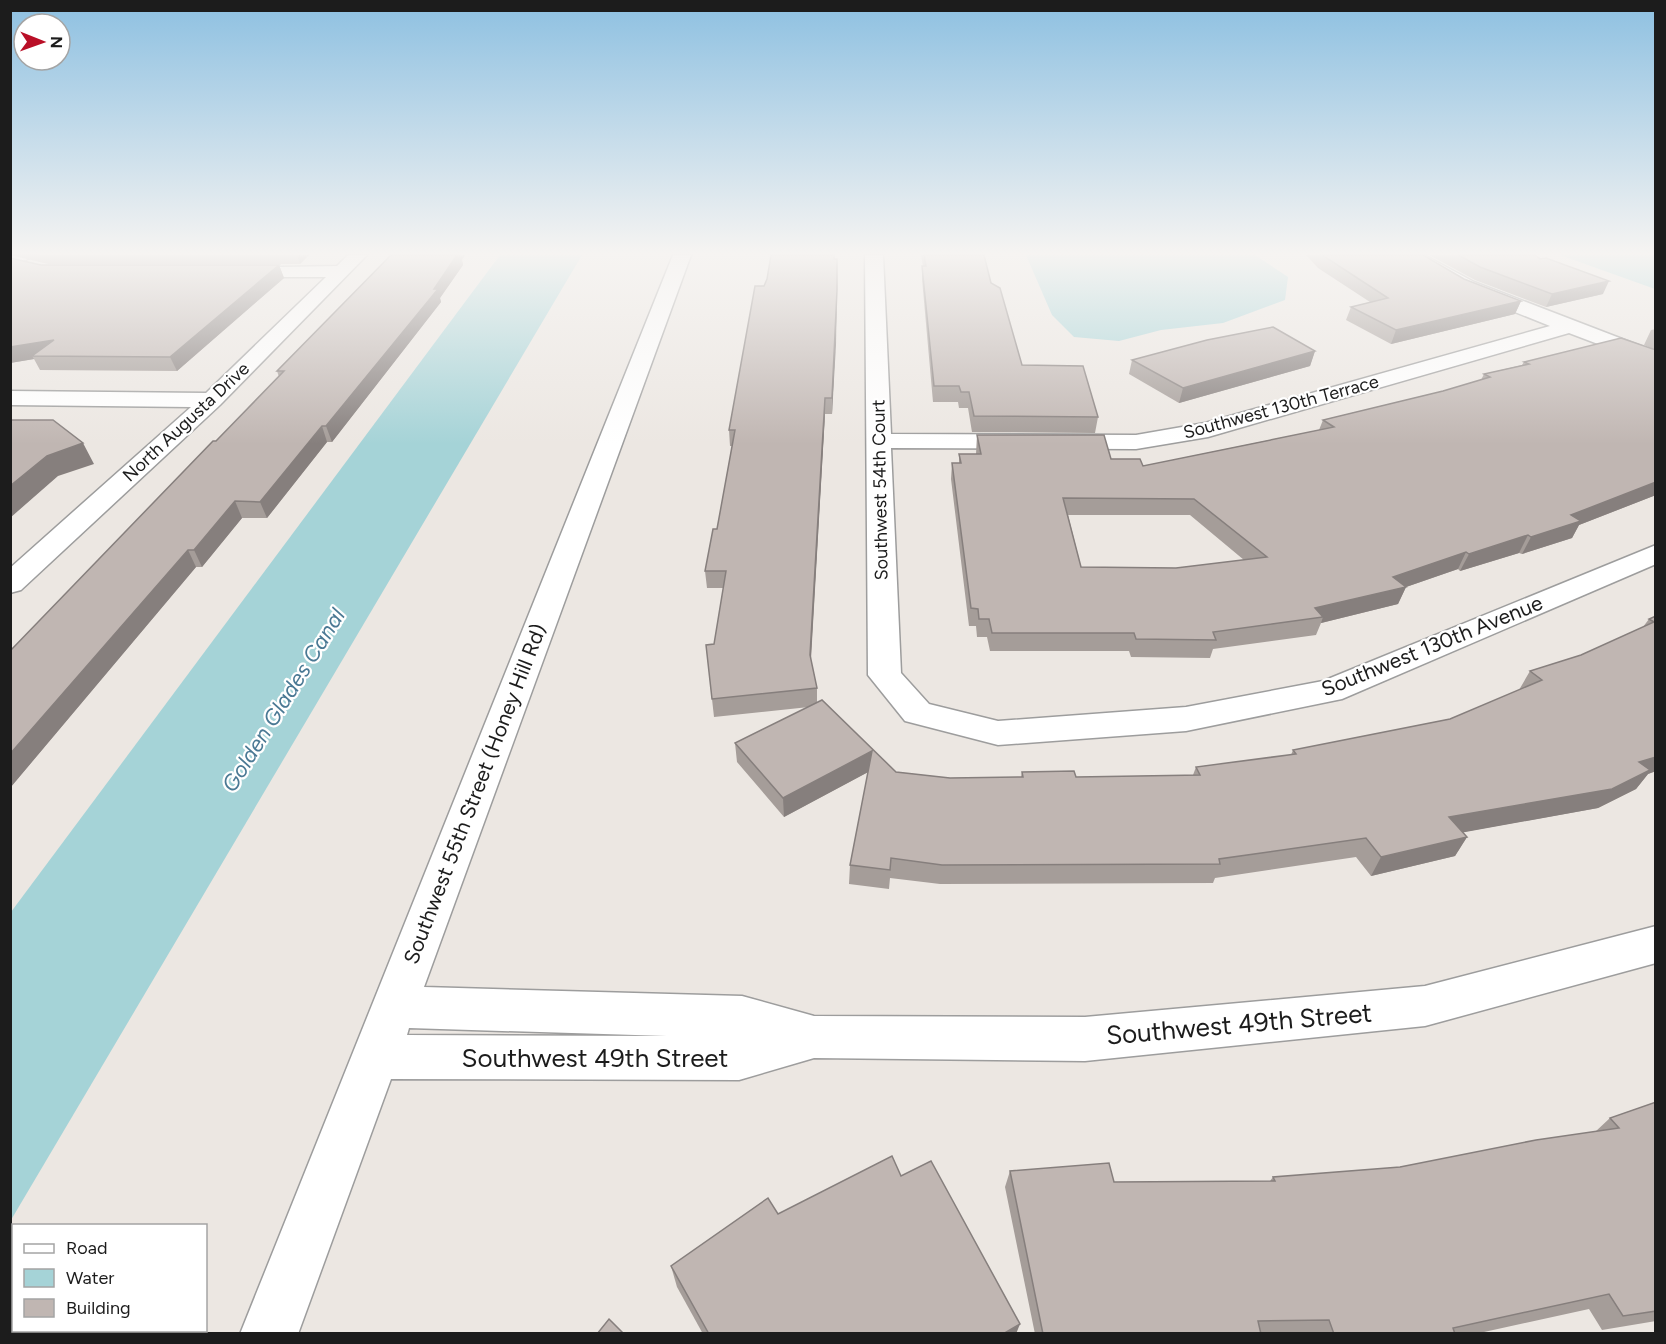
<svg xmlns="http://www.w3.org/2000/svg" width="1666" height="1344" font-family="Figtree,sans-serif">
	<style>
		.water { fill: #a5d3d7 }
		.lines { fill: none; stroke-linecap: round; stroke-linejoin: round }
		.minor-casing { stroke: #9d9d9d; stroke-width: 3 }
		.minor { fill: #fff; fill-rule: evenodd }
		.wall { fill: #a59d99; fill-rule: evenodd }
		.shaded-wall { fill: #867f7d }
		.building { fill: #c0b6b2; stroke: #867f7d; stroke-width: 1.5; fill-rule: evenodd }
		.labels { text-anchor: middle; stroke-width: 4.5; stroke-linejoin: round; paint-order: stroke }
		.far-street-label { font-size: 18px; fill: #1c1c1c; stroke: #fff }
		.street-label { font-size: 21px; fill: #1c1c1c; stroke: #fff }
		.water-label { font-size: 22px; font-style: italic; fill: #4a7994; stroke: #fff }
		.near-street-label { font-size: 26px; fill: #1c1c1c; stroke: #fff }
	</style>
	<rect width="100%" height="100%" fill="#ece7e2"/>
	<g class="water">
		<polygon points="500,255 582,255 11,1220 11,912"/>
		<polygon points="1026,255 1255,255 1288,277 1285,300 1223,323 1161,330 1119,341 1074,337 1052,315"/>
		<polygon points="1560,255 1655,255 1655,289"/>
	</g>
	<g class="lines">
		<g class="minor-casing">
			<g id="minor">
				<polygon points="10,255 36,255 10,267"/>
				<polygon points="348,255 367,255 220,405 21,590 10,593 10,568 191,407 10,405 10,391 206,393 326,277 236,277 227,272 230,268 337,266"/>
				<path d="M 673,255 L 691,255 L 424,987 L 742,996 L 814,1016 L 1085,1017 L 1425,986 L 1656,926 L 1656,963 L 1425,1026 L 1085,1061 L 814,1058 L 739,1080 L 391,1079 L 298,1334 L 240,1334 ZM 409,1028 L 667,1036 L 407,1035 Z"/>
				<polygon points="865,255 883,255 891,434 1136,435 1205,423 1550,326 1460,290 1401,255 1424,255 1474,282 1656,352 1656,366 1569,333 1208,437 1136,449 891,448 901,673 929,704 998,721 1186,707 1323,681 1656,545 1656,564 1342,699 1186,731 998,745 905,721 868,675"/>
			</g>
		</g>
		<use href="#minor" class="minor"/>
	</g>
	<g class="wall">
		<polygon points="10,255 309,255 300,264 48,264"/>
		<polygon points="921,255 984,255 991,283 1022,365 1098,417 1095,433 972,432 968,408 959,408 958,402 933,402 922,279 922,266 923,266"/>
		<polygon points="1306,255 1423,255 1464,279 1521,301 1515,314 1391,344 1346,320 1351,307 1370,302 1318,268"/>
		<polygon points="1429,255 1535,255 1603,294 1546,307 1475,280"/>
		<polygon points="462,260 463,265 440,298 441,302 332,442 327,442 267,518 242,518 202,567 196,567 10,788 10,651 279,377 277,371"/>
		<polygon points="41,265 279,265 284,278 177,371 40,370 34,359 10,363"/>
		<polygon points="767,279 837,303 832,414 825,414 811,660 817,688 817,703 896,772 950,778 1021,777 1022,772 1076,777 1193,775 1196,767 1291,755 1293,750 1450,719 1519,690 1530,671 1581,655 1643,627 1649,619 1656,616 1656,771 1648,774 1636,789 1598,808 1463,832 1467,837 1455,856 1371,876 1356,857 1215,878 1213,883 940,884 890,878 889,889 849,884 850,865 868,772 784,817 737,762 735,743 809,707 714,717 706,645 714,644 724,588 707,588 705,571 717,529 732,446 730,446 729,430"/>
		<path d="M 1656,329 L 1656,495 L 1579,525 L 1572,538 L 1522,554 L 1519,553 L 1460,571 L 1458,569 L 1406,587 L 1398,604 L 1321,623 L 1316,635 L 1213,649 L 1210,658 L 1131,657 L 1129,651 L 990,651 L 987,637 L 977,637 L 976,626 L 969,626 L 951,479 L 952,463 L 959,463 L 959,454 L 976,454 L 977,435 L 1111,459 L 1143,466 L 1319,430 L 1323,420 L 1443,391 L 1481,380 L 1484,374 L 1522,365 L 1524,362 L 1653,349 L 1644,345 L 1651,330 ZM 1068,515 L 1190,515 L 1244,560 L 1176,568 L 1081,567 Z"/>
		<polygon points="1315,351 1310,366 1179,403 1129,374 1132,360"/>
		<polygon points="1656,1102 1656,1321 1602,1330 1589,1309 1475,1334 1035,1334 1005,1187 1010,1171 1114,1182 1270,1181 1273,1177 1400,1167 1595,1132 1610,1118"/>
		<polygon points="901,1176 1016,1334 703,1334 677,1287 671,1266 778,1214"/>
	</g>
	<g class="shaded-wall">
		<polygon points="297,255 309,255 300,264"/>
		<polygon points="456,255 465,255 462,260 463,265 440,298 441,302 332,442 326,426 434,289"/>
		<polygon points="279,265 284,278 177,371 170,357"/>
		<polygon points="1609,281 1603,294 1546,307 1552,294"/>
		<polygon points="837,290 836,345 832,414 832,398"/>
		<polygon points="1521,301 1515,314 1391,344 1396,330"/>
		<polygon points="54,340 32,356 34,359 10,363 10,347"/>
		<polygon points="1315,351 1310,366 1179,403 1183,388"/>
		<polygon points="825,398 825,414 810,673 810,655"/>
		<polygon points="322,426 327,442 267,518 260,502"/>
		<polygon points="83,443 94,464 58,476 10,518 10,486 47,456"/>
		<polygon points="1656,482 1656,495 1579,525 1572,538 1522,554 1531,537 1571,515"/>
		<polygon points="235,501 242,518 202,567 194,550"/>
		<polygon points="1528,535 1519,553 1460,571 1469,554"/>
		<polygon points="188,550 196,567 10,788 10,754"/>
		<polygon points="1466,552 1458,569 1406,587 1398,604 1321,623 1323,617 1315,608 1393,577"/>
		<polygon points="872,751 872,770 784,817 783,798"/>
		<polygon points="1656,757 1656,771 1648,774 1636,789 1598,808 1438,837 1449,817 1639,762"/>
		<polygon points="1467,837 1455,856 1371,876 1381,857"/>
		<polygon points="1020,1324 1016,1334 1003,1334"/>
	</g>
	<g class="building">
		<polygon points="391,255 457,255 434,289 438,289 326,426 322,426 260,502 235,501 194,550 188,550 10,754 10,651 213,441 216,441 284,371 277,371"/>
		<polygon points="771,255 834,255 834,259 837,259 837,290 832,398 825,398 810,655 817,688 712,699 706,645 714,644 726,571 705,571 713,529 717,529 735,430 729,430 755,286 764,286 767,279"/>
		<polygon points="924,255 984,255 991,283 1000,288 1022,365 1083,366 1098,417 974,416 969,392 961,392 959,386 934,386 922,266 926,266"/>
		<polygon points="1322,255 1423,255 1464,279 1521,301 1396,330 1351,307 1388,298"/>
		<polygon points="1458,255 1535,255 1540,259 1546,258 1609,281 1552,294 1480,267"/>
		<polygon points="10,258 41,265 279,265 170,357 32,356 54,340 10,347"/>
		<polygon points="1273,327 1315,351 1183,388 1132,360 1207,340"/>
		<path d="M 1621,338 L 1656,350 L 1656,482 L 1571,515 L 1581,521 L 1531,537 L 1528,535 L 1469,554 L 1466,552 L 1393,577 L 1406,587 L 1315,608 L 1323,617 L 1213,632 L 1216,640 L 1136,639 L 1134,633 L 992,633 L 989,619 L 979,619 L 978,609 L 971,608 L 952,463 L 961,463 L 959,454 L 981,454 L 977,435 L 1104,435 L 1111,459 L 1140,459 L 1143,466 L 1334,427 L 1323,420 L 1443,391 L 1490,377 L 1484,374 L 1529,364 L 1524,362 ZM 1063,498 L 1194,499 L 1267,557 L 1176,568 L 1081,567 Z"/>
		<polygon points="10,420 53,420 83,443 47,456 10,486"/>
		<polygon points="1656,616 1656,757 1639,762 1650,770 1612,789 1449,817 1467,837 1381,857 1366,838 1219,859 1220,864 942,865 891,858 890,870 850,865 872,751 783,798 735,743 822,700 896,772 950,778 1023,777 1022,772 1074,771 1076,777 1200,775 1196,767 1296,754 1293,750 1450,719 1542,680 1530,671 1581,655 1654,622 1649,619"/>
		<polygon points="1656,1102 1656,1311 1623,1316 1609,1294 1453,1328 1455,1334 1334,1334 1329,1320 1258,1321 1261,1334 1043,1334 1010,1171 1109,1163 1114,1182 1275,1181 1273,1177 1400,1167 1536,1140 1619,1128 1610,1118"/>
		<polygon points="892,1156 901,1176 931,1161 1020,1324 1003,1334 709,1334 671,1266 768,1198 778,1214"/>
		<polygon points="609,1319 624,1334 597,1334"/>
	</g>
	<linearGradient id="sky" x2="0" y2="1"><stop stop-color="#8dc0e1"/><stop offset="0.57" stop-color="#f6f4f2"/><stop offset="1" stop-color="#f6f4f2" stop-opacity="0"/></linearGradient>
	<rect width="1666" height="444" fill="url(#sky)"/>
	<g class="labels">
		<g class="far-street-label">
			<text transform="translate(1281 407) rotate(-15)" y="6">Southwest 130th Terrace</text>
			<text transform="translate(186 422) rotate(-43)" y="6">North Augusta Drive</text>
			<text transform="translate(880 490) rotate(-91)" y="6">Southwest 54th Court</text>
		</g>
		<g class="street-label">
			<text transform="translate(1432 646) rotate(-22)" y="7">Southwest 130th Avenue</text>
			<text transform="translate(475 794) rotate(-69)" y="7">Southwest 55th Street (Honey Hill Rd)</text>
		</g>
		<g class="water-label">
			<text transform="translate(283 700) rotate(-58)" y="8">Golden Glades Canal</text>
		</g>
		<g class="near-street-label">
			<text transform="translate(1239 1024) rotate(-5)" y="9">Southwest 49th Street</text>
			<text x="595" y="1067">Southwest 49th Street</text>
		</g>
	</g>
	<rect width="1666" height="1344" fill="none" stroke="#1c1c1c" stroke-width="24"/>
	<rect x="12" y="1224" width="195" height="108" fill="#ffffff" stroke="#a4a4a4" stroke-width="1.5"/>
	<rect x="24" y="1244" width="30" height="9" fill="#ffffff" stroke="#a4a4a4" stroke-width="1.5"/>
	<text x="66" y="1254" font-size="18" fill="#1c1c1c">Road</text>
	<rect x="24" y="1269" width="30" height="18" fill="#a5d3d7" stroke="#a4a4a4" stroke-width="1.5"/>
	<text x="66" y="1284" font-size="18" fill="#1c1c1c">Water</text>
	<rect x="24" y="1299" width="30" height="18" fill="#c0b6b2" stroke="#a4a4a4" stroke-width="1.5"/>
	<text x="66" y="1314" font-size="18" fill="#1c1c1c">Building</text>
	<g transform="translate(42 42) rotate(91)"><circle r="28" fill="#ffffff" stroke="#a4a4a4" stroke-width="1.5"/>
	<path d="M0-4.5L10 22L0 15L-10 22Z" fill="#b90f27"/>
	<text y="-9" font-size="16" font-weight="bold" text-anchor="middle" fill="#1c1c1c">N</text>
	</g>
</svg>
